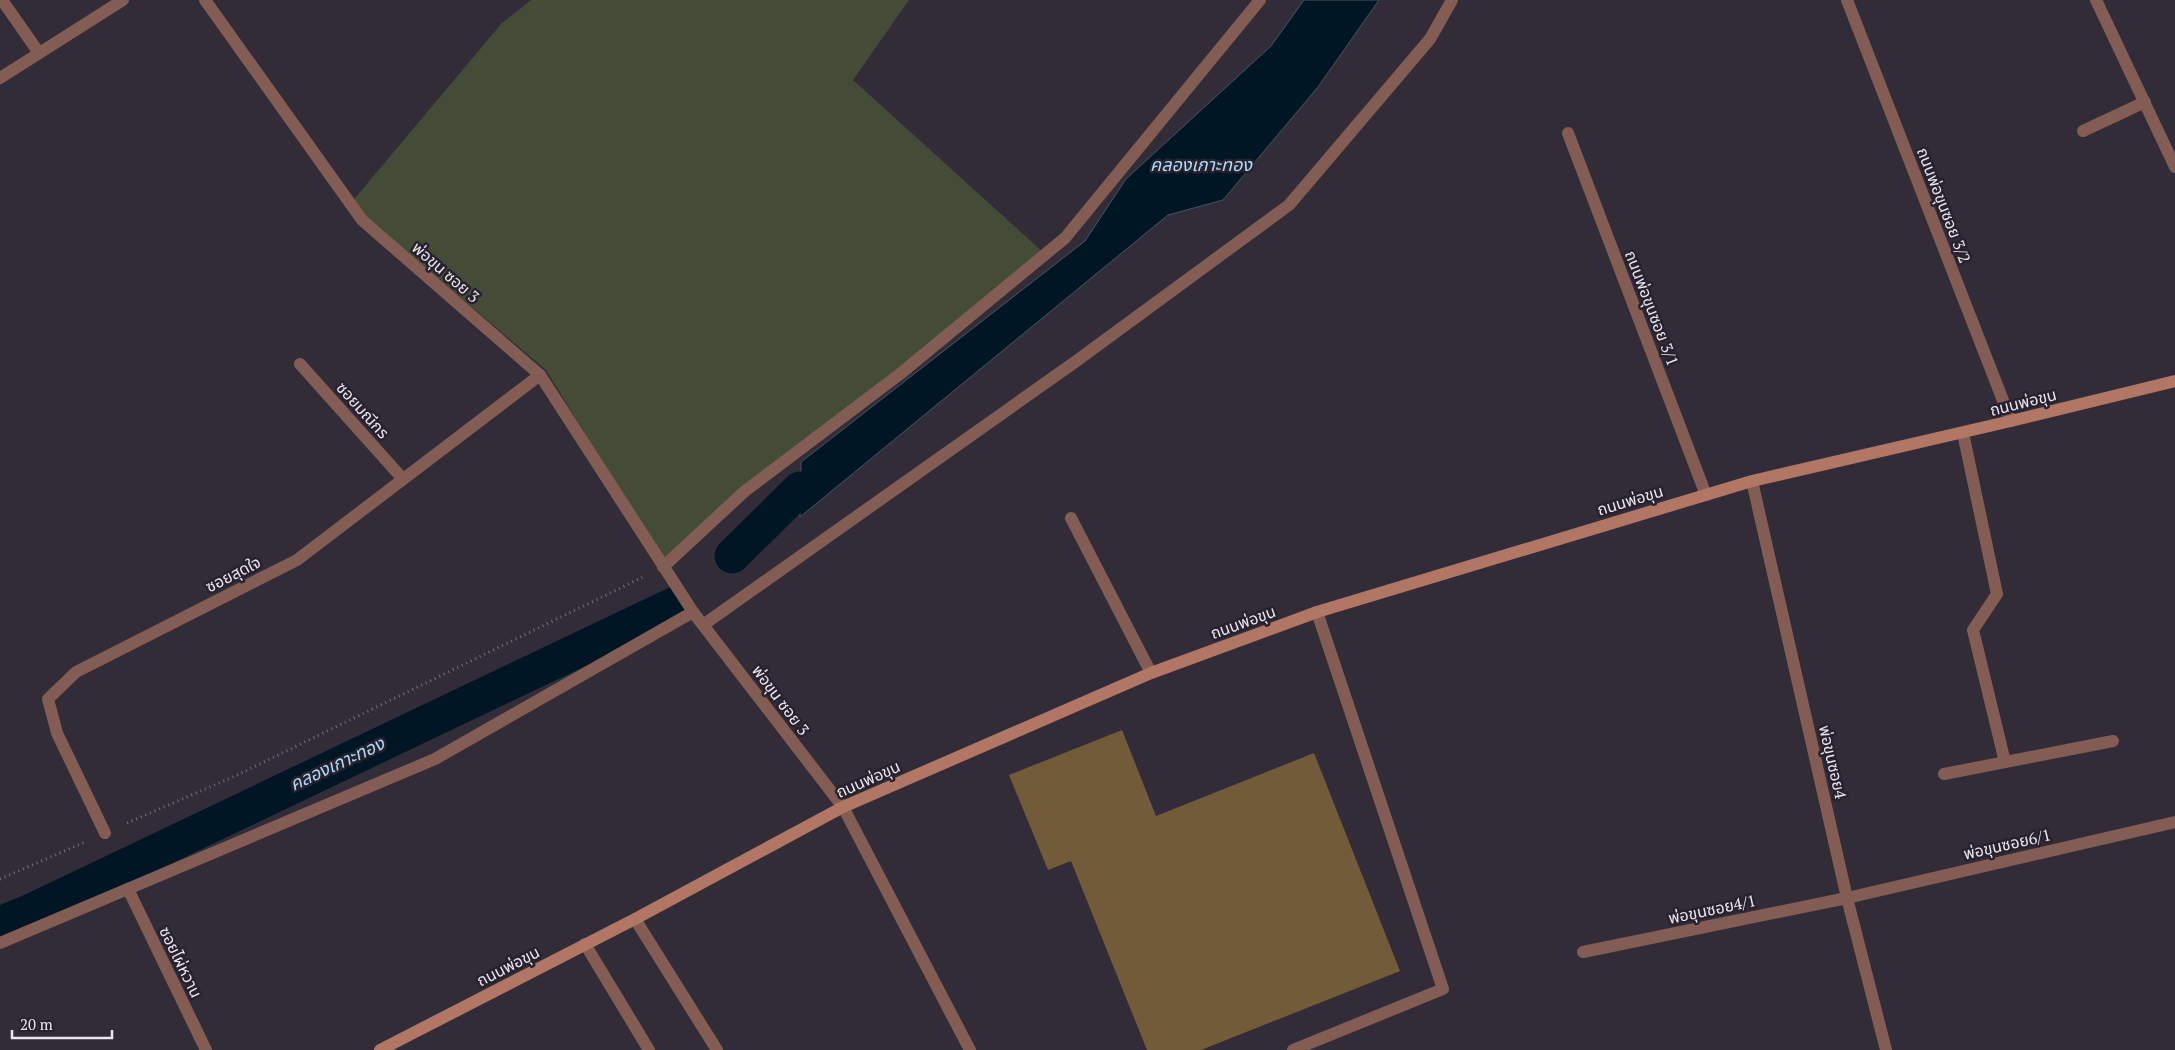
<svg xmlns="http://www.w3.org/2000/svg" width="2175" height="1050" font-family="'PT Serif','Noto Sans Thai',serif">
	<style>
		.green { fill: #444c38 }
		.water { fill: #001625; stroke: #465562 }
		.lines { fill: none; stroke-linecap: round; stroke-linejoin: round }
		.canal { stroke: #001625; stroke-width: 35 }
		.building { fill: #715b39 }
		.path { stroke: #736e7a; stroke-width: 3; stroke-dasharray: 1 4; stroke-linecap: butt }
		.lane { stroke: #835d53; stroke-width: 12 }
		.street { stroke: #835d53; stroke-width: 12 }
		.secondary { stroke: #b27665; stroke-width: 12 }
		.labels { text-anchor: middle; stroke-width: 5; stroke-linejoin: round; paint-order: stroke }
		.street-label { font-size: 16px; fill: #ebe7f0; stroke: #28222e }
		.water-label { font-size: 18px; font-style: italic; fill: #aaddfe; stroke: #28222e }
	</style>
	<rect width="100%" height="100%" fill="#322c39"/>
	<polygon class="green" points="531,0 909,0 853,80 1045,254 664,563 546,370 350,204 502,23"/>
	<polygon class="water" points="1304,0 1379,0 1318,87 1223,200 1168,215 800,517 801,462 1085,241 1126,179 1271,46"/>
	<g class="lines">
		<g class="canal">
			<polyline points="732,556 800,489"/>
			<polyline points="0,924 29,912 673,605"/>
		</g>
	</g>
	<polygon class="building" points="1122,730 1156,816 1314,753 1400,971 1201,1050 1147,1050 1071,861 1048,870 1009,775"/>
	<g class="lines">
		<g class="path">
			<polyline points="127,823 233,777 643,577"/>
			<polyline points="0,879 85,842"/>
		</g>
		<g class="lane">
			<polyline points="2096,0 2175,167"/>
			<polyline points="2083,131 2145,102"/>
			<polyline points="300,364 402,478"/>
			<polyline points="1071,518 1151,673"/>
			<polyline points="663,567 745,491 900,374 1065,238 1260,0"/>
			<polyline points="703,625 1075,362 1289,205 1430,39 1452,0"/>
			<polyline points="1944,774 2113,741"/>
			<polyline points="843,807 970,1050"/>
			<polyline points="635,919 717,1050"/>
			<polyline points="585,944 649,1050"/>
			<polyline points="1293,1050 1443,989 1317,612"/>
		</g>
		<g class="street">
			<polyline points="2,0 39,53"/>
			<polyline points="205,0 362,220 540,375 693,612 843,807"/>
			<polyline points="1847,0 2011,421"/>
			<polyline points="0,78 123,0"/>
			<polyline points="1568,133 1706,495"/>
			<polyline points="1963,433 1997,594 1973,630 2005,762"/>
			<polyline points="1752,481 1847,898 1886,1050"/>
			<polyline points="105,833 57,733 48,699 76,672 297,560 540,375"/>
			<polyline points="128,889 206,1050"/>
			<polyline points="0,943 435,759 693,612"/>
			<polyline points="1583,952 1847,898 2175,822"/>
		</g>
		<polyline class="secondary" points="380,1050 635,919 843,807 1151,673 1317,612 1752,481 2011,421 2175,381"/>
	</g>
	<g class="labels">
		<g class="street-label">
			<text transform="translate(1944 205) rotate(69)" y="6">ถนนพ่อขุนซอย 3/2</text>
			<text transform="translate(446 272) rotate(41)" y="6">พ่อขุน ซอย 3</text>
			<text transform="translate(1652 308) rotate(69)" y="6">ถนนพ่อขุนซอย 3/1</text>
			<text transform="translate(2023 402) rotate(-14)" y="6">ถนนพ่อขุน</text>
			<text transform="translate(363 410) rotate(48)" y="6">ซอยมณีกร</text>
			<text transform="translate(1630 500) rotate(-17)" y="6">ถนนพ่อขุน</text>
			<text transform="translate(233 574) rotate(-27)" y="6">ซอยสุดใจ</text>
			<text transform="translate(1243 622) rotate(-20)" y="6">ถนนพ่อขุน</text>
			<text transform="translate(781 700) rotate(53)" y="6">พ่อขุน ซอย 3</text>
			<text transform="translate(1833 762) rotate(77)" y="6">พ่อขุนซอย4</text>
			<text transform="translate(868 779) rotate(-24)" y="6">ถนนพ่อขุน</text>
			<text transform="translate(2007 844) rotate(-13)" y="6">พ่อขุนซอย6/1</text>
			<text transform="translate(1712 909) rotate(-12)" y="6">พ่อขุนซอย4/1</text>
			<text transform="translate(181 962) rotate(64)" y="6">ซอยไผ่หวาน</text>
			<text transform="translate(508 966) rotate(-27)" y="6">ถนนพ่อขุน</text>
		</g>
		<g class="water-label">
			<text x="1201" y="171">คลองเกาะทอง</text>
			<text transform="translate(337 764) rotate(-25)" y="6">คลองเกาะทอง</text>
		</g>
	</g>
	<path d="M12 1030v8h100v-8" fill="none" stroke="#ebe7f0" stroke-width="2.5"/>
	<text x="20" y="1030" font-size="15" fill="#ebe7f0" stroke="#28222e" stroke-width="4" paint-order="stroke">20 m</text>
</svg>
